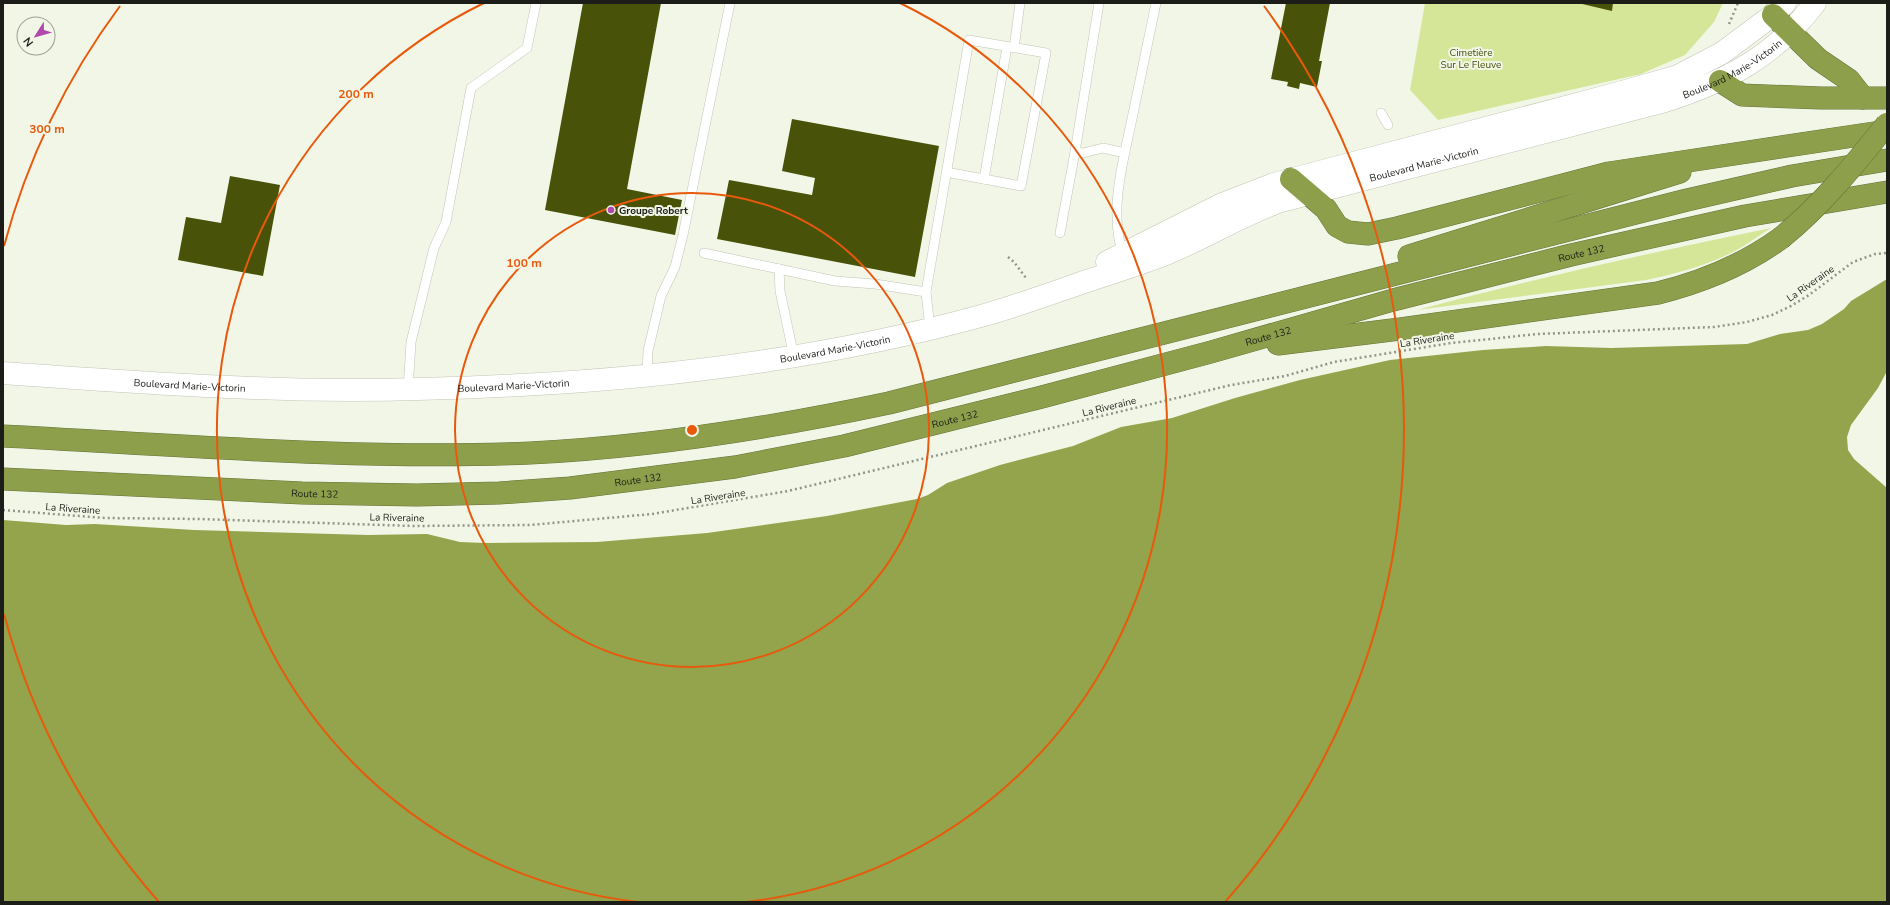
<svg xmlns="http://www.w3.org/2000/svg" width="1890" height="905" font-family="'Nunito Sans',sans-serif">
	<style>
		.green { fill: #d5e698 }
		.water { fill: #93a44c }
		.building { fill: #485309 }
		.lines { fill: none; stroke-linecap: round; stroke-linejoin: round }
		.lane-casing { stroke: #c1c5b6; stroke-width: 10 }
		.secondary-casing { stroke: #c1c5b6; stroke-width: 23 }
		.highway-casing { stroke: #667239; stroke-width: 23 }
		.path { stroke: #919489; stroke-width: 2.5; stroke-dasharray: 2 3; stroke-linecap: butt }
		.lane { stroke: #fff; stroke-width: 9 }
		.secondary { stroke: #fff; stroke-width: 22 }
		.highway { stroke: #8e9f4b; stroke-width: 22 }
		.highway-bridge-casing { stroke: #667239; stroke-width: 23; stroke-linecap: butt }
		.highway-bridge { stroke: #8e9f4b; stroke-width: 22 }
		.ring { fill: none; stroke: #e8590c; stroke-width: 2 }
		.poi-dot { fill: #b049ad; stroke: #f2f6e7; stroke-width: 1.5 }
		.labels { text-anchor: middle; stroke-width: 4; stroke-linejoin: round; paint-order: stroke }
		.park-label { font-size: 10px; fill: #444f0c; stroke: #f2f6e7 }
		.street-label { font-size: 10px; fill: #1c1d18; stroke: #f2f6e7 }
		.poi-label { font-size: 10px; font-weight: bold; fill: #1c1d18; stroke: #f2f6e7; text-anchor: start }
		.centre { fill: #e8590c; stroke: #f2f6e7; stroke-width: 2 }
		.ring-label { font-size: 12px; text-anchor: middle; font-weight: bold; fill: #e8590c; stroke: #f2f6e7; stroke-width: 4; stroke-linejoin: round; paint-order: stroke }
	</style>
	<rect width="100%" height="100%" fill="#f2f6e7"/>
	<g class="green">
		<polygon points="1425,3 1723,3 1714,22 1685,55 1641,74 1438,120 1410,90"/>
		<path d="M 1771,228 C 1761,234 1752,241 1742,247 C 1713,264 1679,273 1646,280 L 1417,310 C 1534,279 1652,252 1771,228 Z"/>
	</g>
	<polygon class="water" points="1887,279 1887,371 1878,388 1851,425 1847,437 1848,450 1854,459 1887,488 1887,902 3,902 3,520 66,525 95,524 194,530 368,535 427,534 460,542 485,543 597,542 707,533 827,516 917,499 928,495 947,483 1000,465 1073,446 1121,427 1172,418 1235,398 1300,380 1390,360 1483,350 1546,346 1611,348 1747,344 1780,334 1808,330 1822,324 1844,309 1851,301"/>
	<g class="building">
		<polygon points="583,3 661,3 627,189 682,200 675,235 545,210"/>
		<polygon points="1286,3 1330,3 1319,61 1322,61 1317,87 1300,83 1299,89 1287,86 1288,82 1271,79"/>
		<polygon points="1578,3 1613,3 1612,11"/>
		<polygon points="792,119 939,146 915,277 717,239 729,180 812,195 815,178 782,171"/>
		<polygon points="230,176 280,185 263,276 178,260 186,217 221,223"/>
	</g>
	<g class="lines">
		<g class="lane-casing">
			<g id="lane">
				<polyline points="1014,48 1020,3"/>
				<polyline points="1381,113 1388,125"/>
				<polyline points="1075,152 1099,3"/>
				<polyline points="984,179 1007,47"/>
				<polyline points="1060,233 1075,152 1083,153 1103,148 1125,153"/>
				<polyline points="704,253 779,269 780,291 794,357"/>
				<path d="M 1123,255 C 1108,209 1124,159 1133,114 C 1141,77 1148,40 1156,3"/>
				<polyline points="779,269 835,281 875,284 926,292 930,329"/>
				<polyline points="926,292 969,40 1046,53 1021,186 946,172"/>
				<polyline points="647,375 648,351 661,296 675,267 683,235 730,3"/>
				<polyline points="408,390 411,342 434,248 446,222 471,88 527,48 536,3"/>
			</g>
		</g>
		<g class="secondary-casing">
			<g id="secondary">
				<polyline points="1107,262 1220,205 1274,184 1615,94 1678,76 1722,53 1773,15 1785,3"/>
				<path id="s1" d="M 3,373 C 86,379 169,385 252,388 C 342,392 431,390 521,385 C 676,377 831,357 981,316 C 1017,306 1052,293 1087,281 C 1112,273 1137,265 1161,256 C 1202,240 1239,216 1281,201 L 1665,101 C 1727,81 1775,56 1815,3"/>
			</g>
		</g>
		<g class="highway-casing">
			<g id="highway">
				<polyline points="1773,15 1818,59 1849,80 1863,98"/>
				<polyline points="1720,81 1742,95 1821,98 1887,98"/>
				<polyline points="1291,179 1326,209 1337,226 1348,232 1368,234 1397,228 1609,173 1887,131"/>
				<polyline points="1409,256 1680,172"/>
				<path d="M 1278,344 L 1400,329 L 1658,293 C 1702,282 1744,265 1781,238"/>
				<path d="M 3,436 C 179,445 355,460 530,453 C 651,447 771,428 889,403 L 1687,200 L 1792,176 L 1887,160"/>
				<path id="s2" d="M 3,479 L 302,493 L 417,495 L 499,493 L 570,488 L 735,467 L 844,446 L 1038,398 L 1211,352 L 1393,300 L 1571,255 L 1745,216 L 1887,192"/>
			</g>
		</g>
		<g class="path">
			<polyline points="1729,24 1738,3"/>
			<polyline points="1008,257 1014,262 1026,278"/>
			<polyline points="3,510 105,518 199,519 414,526 530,525 652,514 788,491 1231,385 1285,376 1334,362 1451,343 1538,334 1714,327 1747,322 1772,315 1791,306 1809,295 1853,262 1875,254 1887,253"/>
		</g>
		<use href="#lane" class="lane"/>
		<use href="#secondary" class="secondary"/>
		<use href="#highway" class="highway"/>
		<g class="highway-bridge-casing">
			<path id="highway-bridge" d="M 1781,238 C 1822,205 1854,165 1887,124"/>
		</g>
		<use href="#highway-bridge" class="highway-bridge"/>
	</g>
	<g class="ring">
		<circle cx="692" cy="430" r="237"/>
		<path d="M638 902A475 475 0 0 1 484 3M900 3A475 475 0 0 1 746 902"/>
		<path d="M159 902A712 712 0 0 1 4 614M4 246A712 712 0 0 1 120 6M1264 6A712 712 0 0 1 1225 902"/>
	</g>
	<circle class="poi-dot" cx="611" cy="210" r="4"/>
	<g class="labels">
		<g class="park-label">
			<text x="1471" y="56">Cimetière<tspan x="1471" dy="12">Sur Le Fleuve</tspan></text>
		</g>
		<g class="street-label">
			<text dy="4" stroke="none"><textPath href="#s1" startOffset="1778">Boulevard Marie-Victorin</textPath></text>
			<text dy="4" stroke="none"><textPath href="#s1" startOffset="1454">Boulevard Marie-Victorin</textPath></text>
			<text dy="4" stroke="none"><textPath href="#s2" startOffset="1607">Route 132</textPath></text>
			<text transform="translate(1810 283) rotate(-35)" y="4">La Riveraine</text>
			<text dy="4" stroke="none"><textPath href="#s2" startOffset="1283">Route 132</textPath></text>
			<text transform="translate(1427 339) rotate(-9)" y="4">La Riveraine</text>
			<text dy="4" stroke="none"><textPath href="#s1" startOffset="835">Boulevard Marie-Victorin</textPath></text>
			<text dy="4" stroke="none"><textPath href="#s1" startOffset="187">Boulevard Marie-Victorin</textPath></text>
			<text dy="4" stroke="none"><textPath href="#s1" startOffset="511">Boulevard Marie-Victorin</textPath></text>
			<text transform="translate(1109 406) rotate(-14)" y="4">La Riveraine</text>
			<text dy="4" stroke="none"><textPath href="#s2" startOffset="959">Route 132</textPath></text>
			<text dy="4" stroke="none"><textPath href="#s2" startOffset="636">Route 132</textPath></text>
			<text dy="4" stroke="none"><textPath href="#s2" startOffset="312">Route 132</textPath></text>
			<text transform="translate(718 496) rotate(-9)" y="4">La Riveraine</text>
			<text transform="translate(73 508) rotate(4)" y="4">La Riveraine</text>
			<text transform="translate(397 517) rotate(1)" y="4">La Riveraine</text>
		</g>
		<g class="poi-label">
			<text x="619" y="214">Groupe Robert</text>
		</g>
	</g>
	<circle cx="692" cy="430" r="6" class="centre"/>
	<g class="ring-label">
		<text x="356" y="98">200 m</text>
		<text x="47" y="133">300 m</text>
		<text x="524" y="267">100 m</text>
	</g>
	<rect width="1890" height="905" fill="none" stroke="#1c1d18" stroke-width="8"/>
	<g transform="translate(36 36) rotate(233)"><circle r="19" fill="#f2f6e7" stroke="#9c9f94"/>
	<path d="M0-3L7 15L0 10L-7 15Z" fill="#b049ad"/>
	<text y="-6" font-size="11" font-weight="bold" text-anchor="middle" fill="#1c1d18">N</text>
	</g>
</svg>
